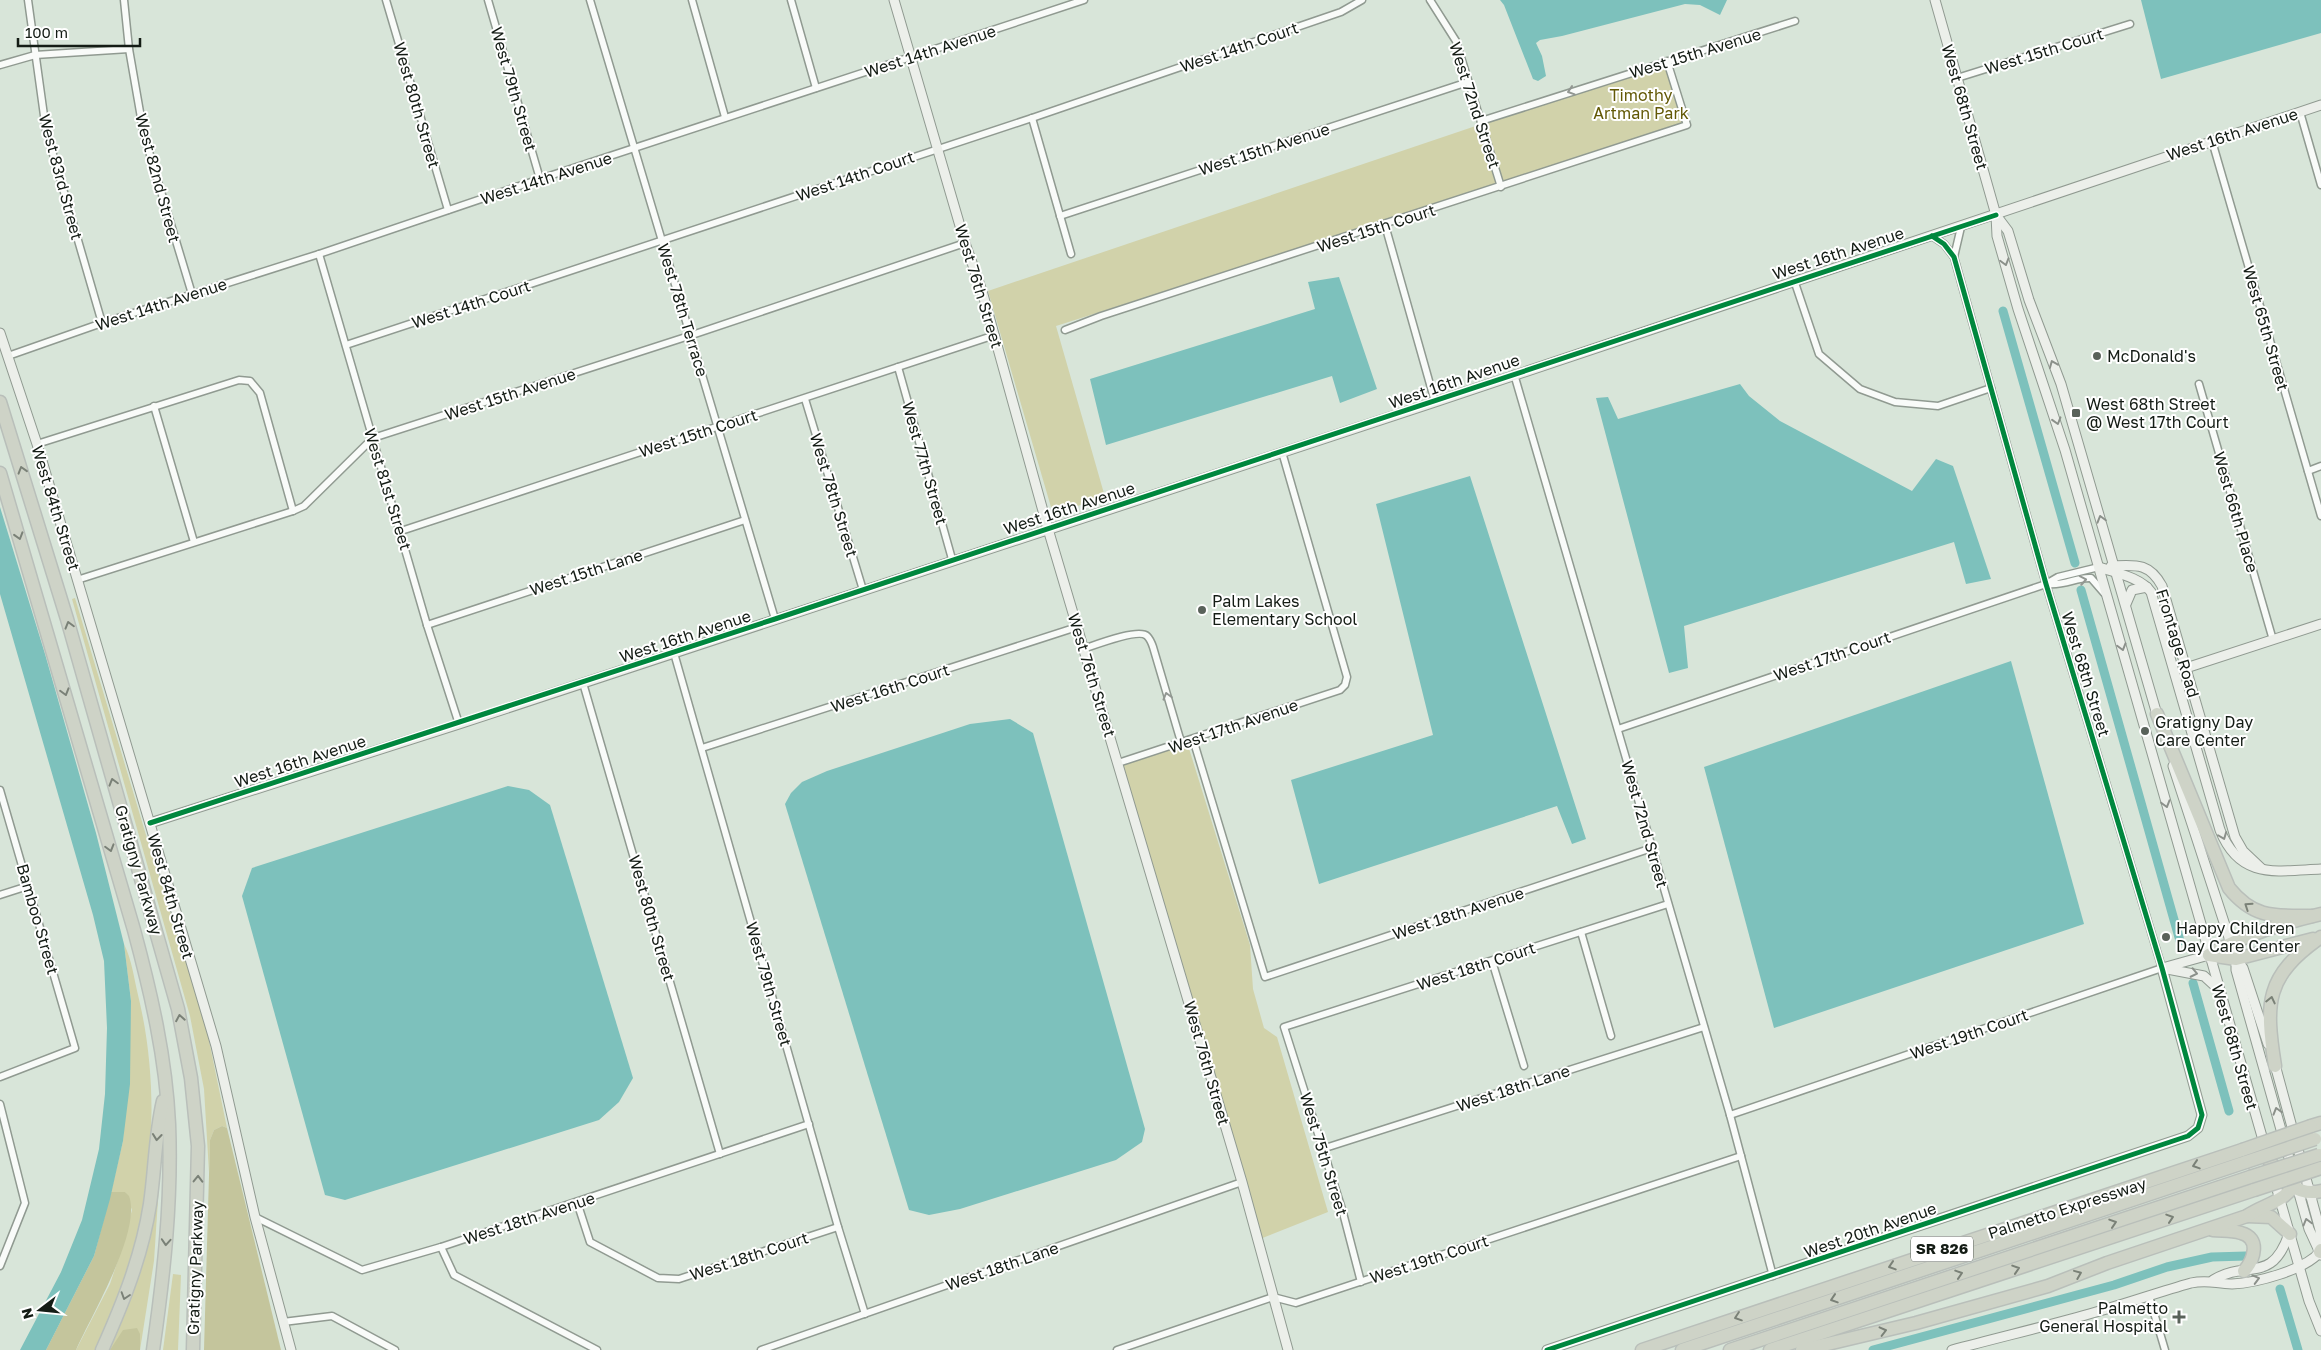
<svg xmlns="http://www.w3.org/2000/svg" width="2321" height="1350" font-family="'Golos Text',sans-serif">
	<style>
		.green { fill: #d1d2aa }
		.forest { fill: #c4c59c }
		.water { fill: #7dc1bc }
		.lines { fill: none; stroke-linecap: round; stroke-linejoin: round }
		.canal { stroke: #7dc1bc; stroke-width: 9 }
		.street-casing { stroke: #909a91; stroke-width: 9 }
		.secondary-casing { stroke: #909a91; stroke-width: 11 }
		.highway-casing { stroke: #b9bfba; stroke-width: 15 }
		.street { stroke: #f9fbf9; stroke-width: 6 }
		.secondary { stroke: #ecefea; stroke-width: 9 }
		.highway { stroke: #ced3c7; stroke-width: 12 }
		.highway-bridge-casing { stroke: #b9bfba; stroke-width: 15; stroke-linecap: butt }
		.highway-bridge { stroke: #ced3c7; stroke-width: 12 }
		.cycleway-casing { stroke: #fff; stroke-width: 8 }
		.cycleway { stroke: #00873e; stroke-width: 5 }
		.oneway { stroke: #929792 }
		.oneway2 { stroke: #8b908a }
		.oneway3 { stroke: #7a8177 }
		.poi-dot { fill: #59625a; stroke: #fff; stroke-width: 2 }
		.labels { text-anchor: middle; stroke-width: 4; stroke-linejoin: round; paint-order: stroke }
		.shield { fill: #fff; stroke: #5a605b; stroke-width: 1 }
		.shield-label { font-size: 15px; font-weight: bold; fill: #141c15 }
		.street-label { font-size: 16px; fill: #141c15; stroke: #fff }
		.park-label { font-size: 16px; fill: #625805; stroke: #fff }
		.poi-label { font-size: 16px; fill: #141c15; stroke: #fff; text-anchor: start }
	</style>
	<rect width="100%" height="100%" fill="#d8e5d9"/>
	<g class="green">
		<polygon points="1665,62 1687,125 1056,326 1105,497 1053,514 988,291"/>
		<polygon points="75,598 146,835 198,1000 207,1031 227,1128 222,1126 214,1130 210,1140 209,1172 204,1089 190,1016 72,599"/>
		<polygon points="1187,742 1250,945 1253,989 1264,1028 1277,1037 1328,1212 1260,1239 1121,763"/>
		<path d="M 124,944 C 132,960 134,979 138,995 C 163,1097 152,1207 116,1305 C 111,1321 102,1335 95,1350 L 76,1350 L 110,1284 L 119,1257 L 132,1210 L 125,1192 L 111,1192 L 123,1141 L 131,1001 Z"/>
		<polygon points="156,1184 159,1184 154,1261 140,1350 104,1350"/>
		<polygon points="173,1274 181,1275 178,1350 163,1350"/>
	</g>
	<g class="forest">
		<polygon points="222,1126 227,1128 281,1350 204,1350 210,1140 214,1130"/>
		<path d="M 111,1192 L 125,1192 L 129,1196 C 142,1231 91,1316 76,1350 L 46,1350 L 94,1256 Z"/>
		<polygon points="137,1328 140,1334 140,1350 110,1350 123,1330"/>
	</g>
	<g class="water">
		<polygon points="1500,0 1727,0 1720,15 1700,5 1685,4 1562,36 1540,40 1536,43 1542,56 1546,76 1538,81 1533,79 1504,5"/>
		<polygon points="2141,0 2321,0 2321,33 2161,79"/>
		<polygon points="1339,277 1377,389 1340,403 1332,376 1106,445 1090,379 1315,309 1308,282"/>
		<polygon points="1740,384 1749,396 1780,421 1912,491 1936,459 1953,466 1991,579 1966,584 1954,542 1684,626 1688,668 1669,673 1596,398 1608,397 1618,419"/>
		<polygon points="1470,476 1586,839 1572,844 1557,806 1319,884 1291,780 1433,735 1376,504"/>
		<polygon points="0,507 45,654 96,833 124,944 131,1001 130,1084 123,1141 110,1199 94,1256 46,1350 20,1350 61,1272 82,1220 99,1149 105,1094 107,1028 104,961 93,915 0,594"/>
		<polygon points="2011,661 2084,924 1774,1028 1704,767"/>
		<polygon points="1010,719 1033,733 1145,1129 1142,1142 1116,1160 960,1209 929,1215 909,1210 785,804 791,793 802,782 827,771 970,724"/>
		<polygon points="508,786 529,790 550,805 633,1078 619,1102 599,1120 345,1200 325,1195 242,896 252,868"/>
	</g>
	<g class="lines">
		<g class="canal">
			<polyline points="2003,311 2075,563"/>
			<polyline points="2081,590 2180,941"/>
			<polyline points="2193,983 2229,1111"/>
			<polyline points="2280,1289 2298,1350"/>
			<polyline points="1873,1350 2114,1285 2167,1267 2212,1257 2246,1256"/>
		</g>
		<g class="street-casing">
			<g id="street">
				<polyline points="28,0 46,130 102,323"/>
				<polyline points="124,0 129,49 144,135 192,294"/>
				<polyline points="386,0 448,210"/>
				<polyline points="488,0 540,179"/>
				<polyline points="590,0 775,619"/>
				<polyline points="692,0 725,117"/>
				<polyline points="791,0 816,88"/>
				<polyline points="1430,0 1456,41 1501,187"/>
				<polyline points="0,65 35,55 129,49"/>
				<polyline points="1957,78 2130,24"/>
				<polyline points="2300,112 2321,185"/>
				<polyline points="1032,118 1071,254"/>
				<polyline points="1481,121 1795,21"/>
				<polyline points="2212,141 2321,516"/>
				<polyline points="1060,216 1468,82"/>
				<polyline points="1385,225 1435,402"/>
				<polyline points="319,254 427,625 459,724"/>
				<polyline points="1954,257 1961,227"/>
				<polyline points="1794,280 1819,354 1860,389 1895,402 1938,406 1991,388"/>
				<polyline points="1065,330 1101,316 1687,125 1667,61"/>
				<polyline points="346,345 1032,118 1341,12 1362,0"/>
				<polyline points="8,356 102,323 319,254 540,179 1084,0"/>
				<polyline points="898,367 952,559"/>
				<polyline points="1514,374 1730,1115 1773,1276"/>
				<polyline points="2199,384 2273,640"/>
				<polyline points="805,399 863,590"/>
				<polyline points="154,406 194,542"/>
				<polyline points="37,444 239,380 250,381 260,393 293,511"/>
				<polyline points="2308,471 2321,466"/>
				<polyline points="401,531 995,335"/>
				<polyline points="77,580 293,511 304,506 373,438 692,335 965,243"/>
				<path d="M 2047,584 C 2066,586 2076,577 2091,578 L 2104,593"/>
				<polyline points="427,625 745,520"/>
				<path d="M 1083,649 C 1095,645 1139,628 1147,636 C 1150,639 1152,644 1153,647 L 1181,742"/>
				<polyline points="674,653 838,1227 865,1314"/>
				<polyline points="583,683 720,1154"/>
				<polyline points="1618,729 2046,584 2058,577 2099,567"/>
				<polyline points="1193,739 1265,977 1652,848"/>
				<polyline points="702,748 1077,627"/>
				<polyline points="1118,763 1340,690 1345,685 1347,677 1282,452"/>
				<polyline points="0,790 75,1048 0,1077"/>
				<polyline points="0,895 28,886"/>
				<polyline points="1581,932 1611,1036"/>
				<polyline points="1492,961 1524,1066"/>
				<polyline points="0,1104 25,1203 0,1266"/>
				<polyline points="1730,1115 2162,968 2046,584 1954,257 1944,244 1932,236"/>
				<polyline points="1322,1149 1704,1027"/>
				<polyline points="577,1202 590,1242 658,1278 679,1279 838,1227"/>
				<polyline points="255,1217 362,1270 441,1247 809,1124"/>
				<polyline points="441,1247 454,1275 597,1350"/>
				<polyline points="1361,1282 1342,1209 1284,1027 1668,904"/>
				<polyline points="2149,1296 2165,1350"/>
				<polyline points="283,1322 332,1316 395,1350"/>
				<polyline points="761,1350 1242,1182"/>
				<polyline points="1117,1350 1273,1297 1296,1303 1741,1156"/>
			</g>
		</g>
		<g class="secondary-casing">
			<g id="secondary">
				<polyline points="894,0 965,243 982,291 1048,529 1242,1182 1288,1350"/>
				<polyline points="1935,0 1996,215 1997,236 2018,309 2065,450 2265,1147"/>
				<polyline points="1996,215 2008,231 2029,300 2061,384 2158,718"/>
				<polyline points="0,333 37,444 216,1046 255,1217 291,1350"/>
				<path d="M 2111,566 C 2135,565 2149,562 2162,586 L 2235,837 L 2243,851 L 2261,868"/>
				<path d="M 2099,567 C 2116,573 2140,577 2151,592 L 2220,830 C 2240,880 2276,871 2321,869"/>
				<polyline points="2126,604 2132,590 2147,587"/>
				<polyline points="2186,668 2321,624"/>
				<polyline points="2173,766 2236,959 2236,970 2309,1229 2321,1255"/>
				<polyline points="150,823 459,724 1435,402 2321,105"/>
				<polyline points="2236,959 2243,968 2268,1044"/>
				<polyline points="2166,967 2209,955"/>
				<polyline points="2162,968 2204,976 2216,987"/>
				<polyline points="2274,1061 2320,1230 2320,1249"/>
				<polyline points="2274,1179 2309,1301 2321,1331"/>
				<path d="M 2213,1280 C 2248,1259 2271,1285 2289,1234"/>
				<polyline points="1547,1350 2188,1136 2198,1128 2202,1115 2162,968"/>
				<path d="M 1952,1350 C 2000,1337 2048,1326 2096,1312 C 2128,1303 2159,1292 2191,1283 C 2209,1279 2216,1284 2232,1284 C 2256,1283 2305,1270 2320,1252"/>
			</g>
		</g>
		<g class="highway-casing">
			<g id="highway">
				<polyline points="0,402 67,619 178,1009 191,1078 198,1146 193,1350"/>
				<path d="M 0,473 L 134,930 C 151,993 166,1058 169,1124 C 172,1200 164,1274 153,1350"/>
				<path d="M 2157,714 L 2229,888 C 2254,919 2275,916 2312,916"/>
				<path d="M 2209,955 C 2244,935 2282,923 2321,914"/>
				<polyline points="2209,955 2236,959 2313,939"/>
				<path d="M 2275,1066 C 2265,1003 2265,976 2321,937"/>
				<polyline points="2311,1126 2321,1123"/>
				<path d="M 2268,1159 C 2283,1178 2294,1197 2321,1191"/>
				<polyline points="2247,1216 2271,1217 2290,1234"/>
				<path d="M 2213,1230 C 2222,1231 2232,1230 2241,1233 C 2261,1238 2254,1260 2244,1271"/>
				<polyline points="2320,1252 2321,1250"/>
				<path d="M 102,1350 C 123,1303 142,1256 150,1204 C 155,1170 155,1135 163,1101"/>
				<polyline points="1642,1350 2242,1150"/>
				<polyline points="1682,1350 2246,1162"/>
				<polyline points="1730,1350 2250,1177"/>
				<polyline points="1770,1350 2254,1190"/>
				<path d="M 1802,1350 L 1916,1323 L 2048,1286 L 2107,1263 L 2247,1216 C 2264,1204 2291,1201 2296,1178"/>
			</g>
		</g>
		<use href="#street" class="street"/>
		<use href="#secondary" class="secondary"/>
		<use href="#highway" class="highway"/>
		<g class="highway-bridge-casing">
			<g id="highway-bridge">
				<polyline points="2242,1150 2311,1126"/>
				<polyline points="2246,1162 2315,1139"/>
				<polyline points="2250,1177 2319,1155"/>
				<polyline points="2254,1190 2321,1168"/>
			</g>
		</g>
		<use href="#highway-bridge" class="highway-bridge"/>
		<g class="cycleway-casing">
			<g id="cycleway">
				<polyline points="150,823 775,619 1996,215"/>
				<polyline points="1547,1350 2188,1136 2198,1128 2202,1115 2162,968 2046,584 1954,257 1944,244 1932,236"/>
			</g>
		</g>
		<use href="#cycleway" class="cycleway"/>
	</g>
	<defs><path id="oneway-chevron" d="M-2-3.5L2.5 0L-2 3.5" fill="none" stroke-width="1.6" stroke-linecap="round" stroke-linejoin="round" transform="scale(1.25)"/></defs>
	<g class="oneway">
		<use href="#oneway-chevron" transform="translate(1571 91) rotate(162)"/>
		<use href="#oneway-chevron" transform="translate(2083 580) rotate(-10)"/>
		<use href="#oneway-chevron" transform="translate(1167 696) rotate(-106)"/>
	</g>
	<g class="oneway2">
		<use href="#oneway-chevron" transform="translate(2005 262) rotate(74)"/>
		<use href="#oneway-chevron" transform="translate(2053 364) rotate(-112)"/>
		<use href="#oneway-chevron" transform="translate(2057 421) rotate(73)"/>
		<use href="#oneway-chevron" transform="translate(2101 519) rotate(-106)"/>
		<use href="#oneway-chevron" transform="translate(2122 647) rotate(74)"/>
		<use href="#oneway-chevron" transform="translate(2166 804) rotate(74)"/>
		<use href="#oneway-chevron" transform="translate(2223 836) rotate(69)"/>
		<use href="#oneway-chevron" transform="translate(2194 973) rotate(12)"/>
		<use href="#oneway-chevron" transform="translate(2277 1111) rotate(-106)"/>
		<use href="#oneway-chevron" transform="translate(2307 1222) rotate(-105)"/>
		<use href="#oneway-chevron" transform="translate(2256 1279) rotate(-15)"/>
	</g>
	<g class="oneway3">
		<use href="#oneway-chevron" transform="translate(22 470) rotate(-107)"/>
		<use href="#oneway-chevron" transform="translate(19 536) rotate(73)"/>
		<use href="#oneway-chevron" transform="translate(69 625) rotate(-106)"/>
		<use href="#oneway-chevron" transform="translate(65 692) rotate(74)"/>
		<use href="#oneway-chevron" transform="translate(113 782) rotate(-106)"/>
		<use href="#oneway-chevron" transform="translate(110 848) rotate(74)"/>
		<use href="#oneway-chevron" transform="translate(2248 906) rotate(-146)"/>
		<use href="#oneway-chevron" transform="translate(2271 1000) rotate(-77)"/>
		<use href="#oneway-chevron" transform="translate(180 1018) rotate(-100)"/>
		<use href="#oneway-chevron" transform="translate(157 1137) rotate(96)"/>
		<use href="#oneway-chevron" transform="translate(2196 1165) rotate(162)"/>
		<use href="#oneway-chevron" transform="translate(198 1179) rotate(-89)"/>
		<use href="#oneway-chevron" transform="translate(2170 1218) rotate(-18)"/>
		<use href="#oneway-chevron" transform="translate(2113 1223) rotate(-18)"/>
		<use href="#oneway-chevron" transform="translate(166 1242) rotate(94)"/>
		<use href="#oneway-chevron" transform="translate(1892 1266) rotate(162)"/>
		<use href="#oneway-chevron" transform="translate(2016 1269) rotate(-18)"/>
		<use href="#oneway-chevron" transform="translate(1959 1274) rotate(-18)"/>
		<use href="#oneway-chevron" transform="translate(2078 1274) rotate(-22)"/>
		<use href="#oneway-chevron" transform="translate(125 1296) rotate(108)"/>
		<use href="#oneway-chevron" transform="translate(1834 1299) rotate(162)"/>
		<use href="#oneway-chevron" transform="translate(1738 1317) rotate(161)"/>
		<use href="#oneway-chevron" transform="translate(1883 1331) rotate(-14)"/>
	</g>
	<g class="poi-dot">
		<circle cx="2097" cy="356" r="5"/>
		<rect x="2071" y="408" width="10" height="10" rx="2.5"/>
		<circle cx="1202" cy="610" r="5"/>
		<circle cx="2145" cy="731" r="5"/>
		<circle cx="2166" cy="937" r="5"/>
		<path d="M2176.5 1309.5h5v5h5v5h-5v5h-5v-5h-5v-5h5z"/>
	</g>
	<g class="labels">
		<rect class="shield" x="1911" y="1236.5" width="62" height="25" rx="4"/>
		<g class="shield-label">
			<text x="1942" y="1254">SR 826</text>
		</g>
		<g class="street-label">
			<text transform="translate(1239 47) rotate(-19)" y="6">West 14th Court</text>
			<text transform="translate(930 51) rotate(-18)" y="6">West 14th Avenue</text>
			<text transform="translate(2044 51) rotate(-17)" y="6">West 15th Court</text>
			<text transform="translate(1695 53) rotate(-17)" y="6">West 15th Avenue</text>
			<text transform="translate(514 89) rotate(74)" y="6">West 79th Street</text>
			<text transform="translate(417 105) rotate(74)" y="6">West 80th Street</text>
			<text transform="translate(1475 105) rotate(72)" y="6">West 72nd Street</text>
			<text transform="translate(1965 107) rotate(74)" y="6">West 68th Street</text>
			<text transform="translate(2232 134) rotate(-18)" y="6">West 16th Avenue</text>
			<text transform="translate(1264 149) rotate(-18)" y="6">West 15th Avenue</text>
			<text transform="translate(855 176) rotate(-19)" y="6">West 14th Court</text>
			<text transform="translate(61 177) rotate(75)" y="6">West 83rd Street</text>
			<text transform="translate(158 178) rotate(75)" y="6">West 82nd Street</text>
			<text transform="translate(546 178) rotate(-18)" y="6">West 14th Avenue</text>
			<text transform="translate(1376 228) rotate(-18)" y="6">West 15th Court</text>
			<text transform="translate(1838 253) rotate(-18)" y="6">West 16th Avenue</text>
			<text transform="translate(979 286) rotate(73)" y="6">West 76th Street</text>
			<text transform="translate(161 304) rotate(-18)" y="6">West 14th Avenue</text>
			<text transform="translate(471 304) rotate(-18)" y="6">West 14th Court</text>
			<text transform="translate(683 310) rotate(73)" y="6">West 78th Terrace</text>
			<text transform="translate(2266 328) rotate(74)" y="6">West 65th Street</text>
			<text transform="translate(1454 381) rotate(-19)" y="6">West 16th Avenue</text>
			<text transform="translate(510 394) rotate(-18)" y="6">West 15th Avenue</text>
			<text transform="translate(698 433) rotate(-18)" y="6">West 15th Court</text>
			<text transform="translate(925 463) rotate(74)" y="6">West 77th Street</text>
			<text transform="translate(388 489) rotate(73)" y="6">West 81st Street</text>
			<text transform="translate(834 495) rotate(73)" y="6">West 78th Street</text>
			<text transform="translate(56 508) rotate(73)" y="6">West 84th Street</text>
			<text transform="translate(1069 508) rotate(-18)" y="6">West 16th Avenue</text>
			<text transform="translate(2236 512) rotate(74)" y="6">West 66th Place</text>
			<text transform="translate(586 572) rotate(-18)" y="6">West 15th Lane</text>
			<text transform="translate(685 636) rotate(-18)" y="6">West 16th Avenue</text>
			<text transform="translate(2178 643) rotate(73)" y="6">Frontage Road</text>
			<text transform="translate(1832 656) rotate(-19)" y="6">West 17th Court</text>
			<text transform="translate(2086 674) rotate(73)" y="6">West 68th Street</text>
			<text transform="translate(1092 675) rotate(73)" y="6">West 76th Street</text>
			<text transform="translate(890 688) rotate(-18)" y="6">West 16th Court</text>
			<text transform="translate(1233 726) rotate(-19)" y="6">West 17th Avenue</text>
			<text transform="translate(300 761) rotate(-18)" y="6">West 16th Avenue</text>
			<text transform="translate(1645 824) rotate(74)" y="6">West 72nd Street</text>
			<text transform="translate(139 870) rotate(74)" y="6">Gratigny Parkway</text>
			<text transform="translate(171 896) rotate(74)" y="6">West 84th Street</text>
			<text transform="translate(1458 913) rotate(-18)" y="6">West 18th Avenue</text>
			<text transform="translate(652 918) rotate(74)" y="6">West 80th Street</text>
			<text transform="translate(38 919) rotate(74)" y="6">Bamboo Street</text>
			<text transform="translate(1476 966) rotate(-18)" y="6">West 18th Court</text>
			<text transform="translate(769 984) rotate(74)" y="6">West 79th Street</text>
			<text transform="translate(1969 1034) rotate(-19)" y="6">West 19th Court</text>
			<text transform="translate(2235 1047) rotate(74)" y="6">West 68th Street</text>
			<text transform="translate(1207 1063) rotate(74)" y="6">West 76th Street</text>
			<text transform="translate(1513 1088) rotate(-18)" y="6">West 18th Lane</text>
			<text transform="translate(1324 1154) rotate(73)" y="6">West 75th Street</text>
			<text transform="translate(2067 1208) rotate(-18)" y="6">Palmetto Expressway</text>
			<text transform="translate(529 1218) rotate(-18)" y="6">West 18th Avenue</text>
			<text transform="translate(1870 1230) rotate(-19)" y="6">West 20th Avenue</text>
			<text transform="translate(749 1256) rotate(-18)" y="6">West 18th Court</text>
			<text transform="translate(1429 1259) rotate(-18)" y="6">West 19th Court</text>
			<text transform="translate(1002 1266) rotate(-19)" y="6">West 18th Lane</text>
			<text transform="translate(195 1268) rotate(-88)" y="6">Gratigny Parkway</text>
		</g>
		<g class="park-label">
			<text x="1641" y="101">Timothy<tspan x="1641" dy="18">Artman Park</tspan></text>
		</g>
		<g class="poi-label">
			<text x="2107" y="362">McDonald's</text>
			<text x="2086" y="410">West 68th Street<tspan x="2086" dy="18">@ West 17th Court</tspan></text>
			<text x="1212" y="607">Palm Lakes<tspan x="1212" dy="18">Elementary School</tspan></text>
			<text x="2155" y="728">Gratigny Day<tspan x="2155" dy="18">Care Center</tspan></text>
			<text x="2176" y="934">Happy Children<tspan x="2176" dy="18">Day Care Center</tspan></text>
			<text x="2168" y="1314" text-anchor="end">Palmetto<tspan x="2168" dy="18">General Hospital</tspan></text>
		</g>
	</g>
	<g transform="translate(40 1310) rotate(254)" stroke="#ffffff" stroke-width="4" paint-order="stroke">
	<path d="M0-4L9 19L0 12L-9 19Z" fill="#141c15"/>
	<text y="-8" font-size="14" font-weight="bold" text-anchor="middle" fill="#141c15">N</text>
	</g>
	<path d="M18 38v8h122v-8" fill="none" stroke="#141c15" stroke-width="2.5"/>
	<text x="25" y="38" font-size="15" fill="#141c15" stroke="#ffffff" stroke-width="4" paint-order="stroke">100 m</text>
</svg>
